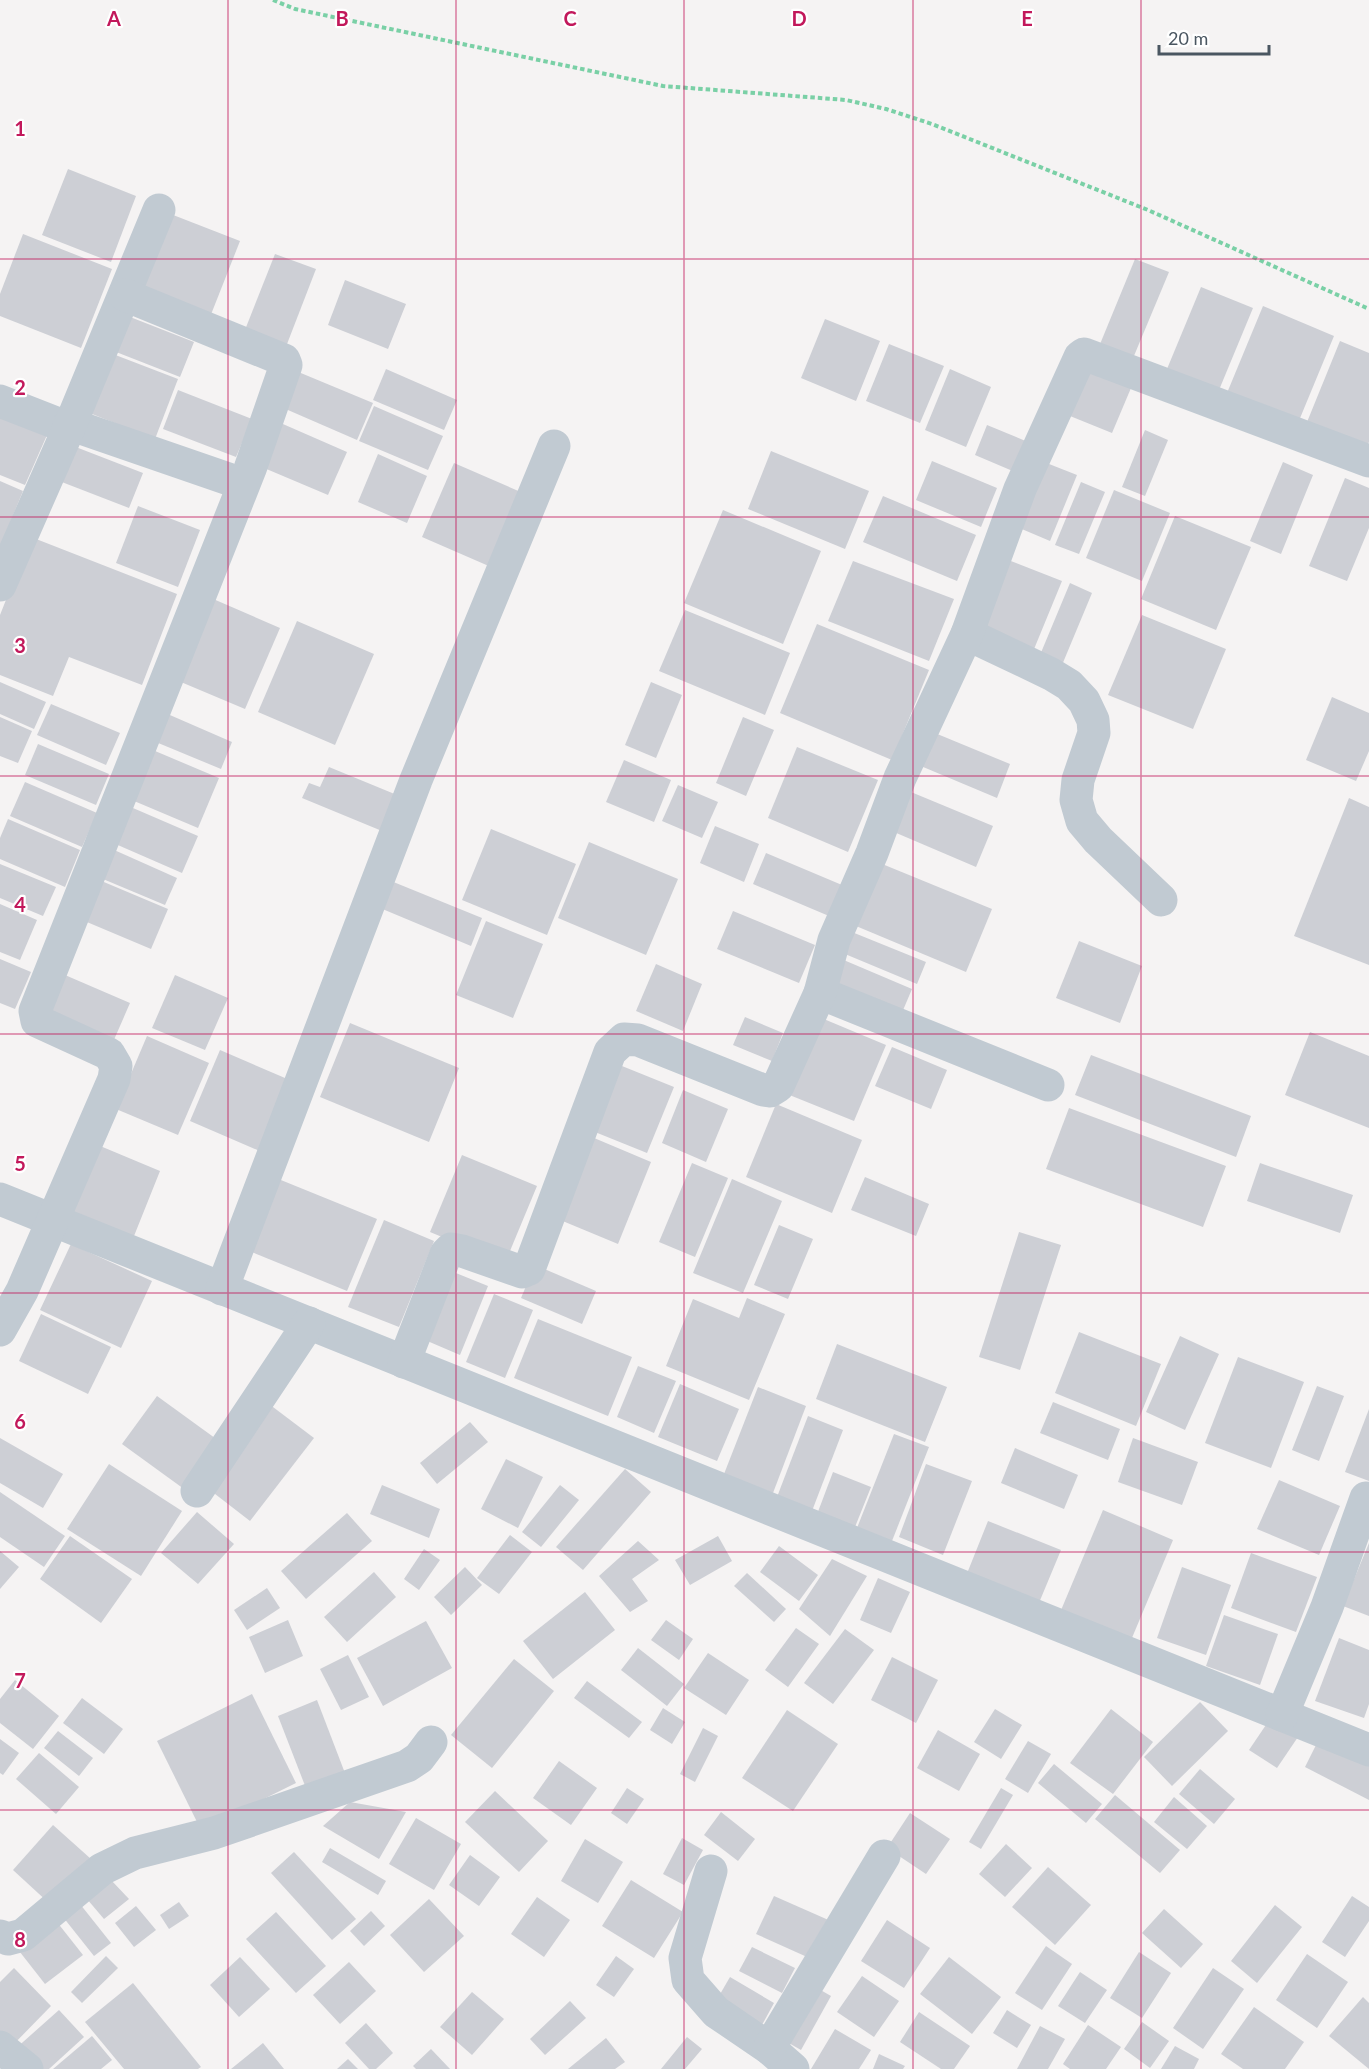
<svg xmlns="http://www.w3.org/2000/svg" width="1369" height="2069" font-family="Lato,sans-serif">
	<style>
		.building { fill: #cdcfd5 }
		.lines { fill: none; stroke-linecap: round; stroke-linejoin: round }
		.path { stroke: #7ad0a6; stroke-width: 4; stroke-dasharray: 4.5 3; stroke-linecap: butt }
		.minor { stroke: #c1cad2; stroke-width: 33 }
		.grid { fill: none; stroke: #c2185b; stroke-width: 1.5; stroke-opacity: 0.55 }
		.grid-label { font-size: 20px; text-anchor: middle; font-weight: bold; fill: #c2185b; stroke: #fff; stroke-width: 4.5; stroke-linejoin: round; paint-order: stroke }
	</style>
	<rect width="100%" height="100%" fill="#f5f3f3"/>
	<g class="building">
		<polygon points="68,169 136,196 111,262 42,235"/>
		<polygon points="168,213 240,241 210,317 139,289"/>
		<polygon points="23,234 112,269 81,348 0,316 0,294"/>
		<polygon points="275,254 316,269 282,357 241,340"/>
		<polygon points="1135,259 1169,272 1131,363 1098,349"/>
		<polygon points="345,280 406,304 388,349 328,325"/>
		<polygon points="1201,287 1253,308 1219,390 1167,369"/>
		<polygon points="1263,306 1334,336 1298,423 1227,393"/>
		<polygon points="125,315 194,342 180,377 111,350"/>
		<polygon points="825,319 880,341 856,401 801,378"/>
		<polygon points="1340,341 1369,353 1369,442 1365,451 1305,427"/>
		<polygon points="889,344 944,366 920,423 866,401"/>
		<polygon points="105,351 178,379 155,439 82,410"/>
		<polygon points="386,369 457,400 444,430 373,400"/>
		<polygon points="950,369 991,387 966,447 925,430"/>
		<polygon points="1089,370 1131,388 1112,433 1070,416"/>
		<polygon points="296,371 373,403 357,440 281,407"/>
		<polygon points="178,390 252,419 236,457 163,429"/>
		<polygon points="374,406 443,436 428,470 359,441"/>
		<polygon points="0,415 47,435 25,485 0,475"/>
		<polygon points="276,421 347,452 328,495 257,465"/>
		<polygon points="987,425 1028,442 1015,472 975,455"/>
		<polygon points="1145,430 1168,440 1145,496 1122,487"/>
		<polygon points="68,444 143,473 129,508 54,479"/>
		<polygon points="771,451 869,491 845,549 748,509"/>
		<polygon points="378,454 427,476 407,523 358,502"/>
		<polygon points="932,461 997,488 981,527 916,500"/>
		<polygon points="1044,462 1077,475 1050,541 1017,527"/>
		<polygon points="1283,462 1313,475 1281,554 1250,541"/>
		<polygon points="454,463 523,493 491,567 422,537"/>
		<polygon points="1345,478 1369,488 1369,528 1347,581 1309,566"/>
		<polygon points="0,481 23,491 0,547"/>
		<polygon points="1081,482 1105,492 1079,554 1055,545"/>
		<polygon points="1114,490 1170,513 1142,581 1086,558"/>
		<polygon points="883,496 976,535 957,581 863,542"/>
		<polygon points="138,506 200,530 178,587 116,563"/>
		<polygon points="723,510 821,551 783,644 684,603"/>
		<polygon points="1175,516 1251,547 1216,630 1141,599"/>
		<polygon points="31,537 177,594 142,685 69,657 53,696 0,675 0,615"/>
		<polygon points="1003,558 1062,581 1032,654 974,629"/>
		<polygon points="853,561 954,599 929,661 828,621"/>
		<polygon points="1070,583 1092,593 1062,665 1040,655"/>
		<polygon points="204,595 280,628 245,709 169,677"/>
		<polygon points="685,610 790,653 765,715 659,671"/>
		<polygon points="1142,615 1226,649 1193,729 1108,695"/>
		<polygon points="297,621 374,654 335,745 258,712"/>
		<polygon points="817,624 929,670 892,760 780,713"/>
		<polygon points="0,682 46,702 34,729 0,714"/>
		<polygon points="651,682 682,695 656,758 625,745"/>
		<polygon points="1332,697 1369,713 1369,751 1356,781 1306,760"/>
		<polygon points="51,704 120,733 106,765 37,735"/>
		<polygon points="163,712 232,742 221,769 151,740"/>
		<polygon points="0,717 32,731 18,763 0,756"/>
		<polygon points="743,717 774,730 746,796 716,783"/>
		<polygon points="930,731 1010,764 997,798 916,764"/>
		<polygon points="38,744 109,774 96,805 25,775"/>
		<polygon points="797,747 878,780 848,852 768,818"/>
		<polygon points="148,748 219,778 198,828 127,798"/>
		<polygon points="624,760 671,780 654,822 606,802"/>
		<polygon points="329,767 397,795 382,831 302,798 309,783 320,787"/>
		<polygon points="25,782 97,813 82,847 10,816"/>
		<polygon points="678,785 718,802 702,838 662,821"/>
		<polygon points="911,792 993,826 976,867 894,832"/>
		<polygon points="1349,798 1369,807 1369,965 1294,936"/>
		<polygon points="119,802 198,836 182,873 104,839"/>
		<polygon points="8,819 80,850 65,887 0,859 0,838"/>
		<polygon points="715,826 759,844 744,882 700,863"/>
		<polygon points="491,829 576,864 547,935 462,900"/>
		<polygon points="589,842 678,879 646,955 558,918"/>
		<polygon points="103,845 177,878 165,905 91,874"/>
		<polygon points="766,853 842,885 829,916 753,884"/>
		<polygon points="870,859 992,909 966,972 844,921"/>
		<polygon points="0,864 56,887 43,916 0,898"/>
		<polygon points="92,877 168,909 151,949 75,917"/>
		<polygon points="391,881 482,918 471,946 380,908"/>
		<polygon points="0,904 37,920 20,960 0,952"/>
		<polygon points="733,911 815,945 799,983 717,949"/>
		<polygon points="486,921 543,944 513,1018 456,995"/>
		<polygon points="842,928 926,962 917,984 833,949"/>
		<polygon points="1079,941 1142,966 1120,1023 1056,998"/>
		<polygon points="839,958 912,989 901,1015 829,985"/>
		<polygon points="0,959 31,972 15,1009 0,1003"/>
		<polygon points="656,964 702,984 683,1031 636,1011"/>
		<polygon points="58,972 130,1003 110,1049 38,1018"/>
		<polygon points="175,975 228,998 205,1050 152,1028"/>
		<polygon points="745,1017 783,1033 772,1061 733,1045"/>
		<polygon points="819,1017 886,1045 854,1121 787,1094"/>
		<polygon points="350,1023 459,1068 429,1142 320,1097"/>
		<polygon points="1310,1032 1369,1056 1369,1128 1285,1095"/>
		<polygon points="147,1036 209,1063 178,1135 116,1109"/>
		<polygon points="892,1047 947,1070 931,1109 875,1086"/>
		<polygon points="220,1050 292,1081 262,1152 190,1121"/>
		<polygon points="1091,1055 1251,1116 1236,1157 1075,1095"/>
		<polygon points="617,1064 674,1087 647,1153 590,1130"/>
		<polygon points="683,1090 728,1109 706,1162 662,1143"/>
		<polygon points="776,1104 862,1140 832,1213 746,1177"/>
		<polygon points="1069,1108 1226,1166 1203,1227 1046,1169"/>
		<polygon points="587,1135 651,1162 618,1244 553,1217"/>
		<polygon points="93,1143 160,1171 132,1241 65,1213"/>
		<polygon points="462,1155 537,1186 505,1263 430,1232"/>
		<polygon points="692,1163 728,1178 695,1257 659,1242"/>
		<polygon points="1260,1163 1353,1195 1340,1233 1247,1201"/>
		<polygon points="271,1176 377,1219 347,1291 242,1248"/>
		<polygon points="865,1177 929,1204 916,1236 851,1210"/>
		<polygon points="732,1179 782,1201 743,1293 693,1273"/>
		<polygon points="384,1220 434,1241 399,1327 348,1307"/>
		<polygon points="779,1225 813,1239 788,1299 754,1285"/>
		<polygon points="1019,1232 1061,1245 1020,1370 979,1357"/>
		<polygon points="71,1244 152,1281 121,1348 40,1310"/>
		<polygon points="535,1265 596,1291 582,1324 521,1298"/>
		<polygon points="446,1269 488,1286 460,1355 418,1337"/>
		<polygon points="494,1294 533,1310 505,1378 466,1362"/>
		<polygon points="747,1298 785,1314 749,1400 666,1366 693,1299 739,1318"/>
		<polygon points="41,1314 111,1347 88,1394 19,1361"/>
		<polygon points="538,1319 632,1357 608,1416 514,1378"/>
		<polygon points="1079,1332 1161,1364 1136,1426 1055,1393"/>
		<polygon points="1180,1336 1219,1354 1185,1430 1146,1412"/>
		<polygon points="837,1344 947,1387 925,1442 816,1399"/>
		<polygon points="1238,1357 1304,1382 1271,1468 1205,1443"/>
		<polygon points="638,1366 676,1381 654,1433 617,1417"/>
		<polygon points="680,1384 739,1409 717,1461 658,1437"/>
		<polygon points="1317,1386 1344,1396 1319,1461 1292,1450"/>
		<polygon points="758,1387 806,1406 773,1493 724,1474"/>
		<polygon points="157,1396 219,1441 184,1489 122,1444"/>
		<polygon points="1053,1402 1120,1429 1108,1460 1040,1433"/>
		<polygon points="269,1404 314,1438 250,1521 206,1487"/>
		<polygon points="1369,1409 1369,1481 1345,1472"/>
		<polygon points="808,1416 843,1430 812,1511 777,1497"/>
		<polygon points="470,1422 488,1442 437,1484 420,1463"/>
		<polygon points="894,1434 929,1447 892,1541 857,1528"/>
		<polygon points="0,1438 63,1474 43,1508 0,1483"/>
		<polygon points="1133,1438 1198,1462 1182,1505 1118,1482"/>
		<polygon points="1015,1448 1078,1475 1064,1509 1001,1483"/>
		<polygon points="506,1459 543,1477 518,1528 481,1509"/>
		<polygon points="109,1464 182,1511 141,1576 67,1529"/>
		<polygon points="926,1464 972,1481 943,1555 899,1537"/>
		<polygon points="625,1469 651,1492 583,1570 556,1547"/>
		<polygon points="833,1472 871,1487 853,1532 816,1517"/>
		<polygon points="1279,1480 1340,1506 1319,1555 1257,1529"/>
		<polygon points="382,1485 440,1509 429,1538 370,1514"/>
		<polygon points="560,1485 579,1500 541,1547 522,1532"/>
		<polygon points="0,1492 65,1536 44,1567 0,1537"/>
		<polygon points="1103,1510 1173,1540 1129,1645 1059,1615"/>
		<polygon points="197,1512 234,1544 198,1584 161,1553"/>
		<polygon points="347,1513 372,1541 306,1599 281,1571"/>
		<polygon points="988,1521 1061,1550 1036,1610 964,1581"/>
		<polygon points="510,1535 532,1552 499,1594 477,1578"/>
		<polygon points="70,1536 132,1579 101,1623 40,1579"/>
		<polygon points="718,1536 732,1561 690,1585 675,1560"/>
		<polygon points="638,1541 659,1560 632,1579 648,1601 630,1612 599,1576"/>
		<polygon points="1369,1543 1369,1616 1343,1606"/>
		<polygon points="779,1546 818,1575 799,1601 760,1572"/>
		<polygon points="424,1549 440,1560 419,1590 404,1579"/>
		<polygon points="0,1551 19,1567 0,1589"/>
		<polygon points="1251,1553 1317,1577 1296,1632 1231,1608"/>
		<polygon points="832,1559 867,1576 830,1636 799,1609"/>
		<polygon points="465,1567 482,1585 451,1615 434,1597"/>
		<polygon points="1182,1567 1231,1585 1206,1655 1157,1638"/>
		<polygon points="374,1572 396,1597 347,1642 324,1617"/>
		<polygon points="747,1573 786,1609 774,1622 734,1586"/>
		<polygon points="878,1578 910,1592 891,1633 860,1620"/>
		<polygon points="267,1588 280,1608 247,1630 234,1610"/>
		<polygon points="585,1592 615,1630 553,1679 523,1641"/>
		<polygon points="1224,1615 1278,1634 1260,1685 1206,1666"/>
		<polygon points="288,1620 303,1656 265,1673 249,1637"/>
		<polygon points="666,1620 693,1639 679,1660 651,1640"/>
		<polygon points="426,1621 452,1668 383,1706 357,1658"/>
		<polygon points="796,1628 819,1644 788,1687 765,1670"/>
		<polygon points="845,1629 874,1650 833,1704 804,1683"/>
		<polygon points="1339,1638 1369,1650 1369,1704 1364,1718 1315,1701"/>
		<polygon points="638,1648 684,1684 667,1706 621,1670"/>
		<polygon points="708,1653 749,1680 726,1715 684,1688"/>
		<polygon points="348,1655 369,1697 341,1710 320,1669"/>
		<polygon points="892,1657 938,1680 916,1723 871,1700"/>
		<polygon points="514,1659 554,1691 492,1768 451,1735"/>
		<polygon points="15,1680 59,1716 33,1749 0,1723 0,1699"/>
		<polygon points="587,1681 642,1722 629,1738 574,1698"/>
		<polygon points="252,1694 296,1783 201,1830 157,1741"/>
		<polygon points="82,1698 123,1729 104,1754 63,1723"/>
		<polygon points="317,1700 348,1781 309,1796 278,1716"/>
		<polygon points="1200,1702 1228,1731 1172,1786 1144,1757"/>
		<polygon points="663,1708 685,1722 672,1744 650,1730"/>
		<polygon points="995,1709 1022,1725 1001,1759 974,1742"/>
		<polygon points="1111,1709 1153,1742 1113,1794 1070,1763"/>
		<polygon points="787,1710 838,1744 793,1811 742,1778"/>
		<polygon points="1272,1716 1300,1734 1277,1768 1249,1750"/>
		<polygon points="703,1728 718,1736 695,1782 680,1774"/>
		<polygon points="938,1730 980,1754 959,1791 917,1768"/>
		<polygon points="58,1731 93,1758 79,1776 44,1748"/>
		<polygon points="1321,1735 1369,1761 1369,1800 1305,1767"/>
		<polygon points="0,1739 19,1753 3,1775 0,1773"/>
		<polygon points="1028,1741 1051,1754 1028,1793 1005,1779"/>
		<polygon points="39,1753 79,1787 56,1814 16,1779"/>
		<polygon points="559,1761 597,1788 571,1825 533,1798"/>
		<polygon points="1054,1764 1102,1804 1086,1823 1038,1783"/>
		<polygon points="1200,1769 1235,1799 1214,1824 1179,1794"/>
		<polygon points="627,1788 644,1799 627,1824 611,1813"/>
		<polygon points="1001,1788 1013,1795 981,1849 969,1842"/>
		<polygon points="495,1791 548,1841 519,1872 465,1822"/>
		<polygon points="1115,1795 1180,1850 1160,1873 1095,1819"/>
		<polygon points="1174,1797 1207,1826 1187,1849 1154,1822"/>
		<polygon points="350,1802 406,1812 379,1859 323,1826"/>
		<polygon points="721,1812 755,1839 738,1861 704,1835"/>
		<polygon points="910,1813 950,1839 926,1874 887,1848"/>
		<polygon points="416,1818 461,1844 434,1890 389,1864"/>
		<polygon points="53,1825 91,1859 50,1904 13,1870"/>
		<polygon points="682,1838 703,1850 684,1885 663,1874"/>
		<polygon points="585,1839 623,1862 598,1903 561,1881"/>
		<polygon points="1006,1844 1032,1868 1005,1897 979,1874"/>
		<polygon points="330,1848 386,1881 378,1895 322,1862"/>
		<polygon points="294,1852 356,1919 332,1940 271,1873"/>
		<polygon points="470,1855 500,1877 479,1906 449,1885"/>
		<polygon points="1048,1867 1091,1905 1055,1945 1012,1907"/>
		<polygon points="111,1880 129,1899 104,1919 87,1899"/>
		<polygon points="631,1880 683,1912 654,1958 602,1926"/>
		<polygon points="774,1896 833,1922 816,1961 756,1934"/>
		<polygon points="1352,1896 1369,1907 1369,1921 1345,1957 1322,1942"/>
		<polygon points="537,1897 570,1920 544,1957 511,1934"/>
		<polygon points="429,1899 464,1936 424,1972 390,1935"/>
		<polygon points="179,1902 189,1916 169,1929 160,1915"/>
		<polygon points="80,1904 111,1943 94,1956 63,1917"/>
		<polygon points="1275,1905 1302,1927 1257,1983 1231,1961"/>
		<polygon points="136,1906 156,1930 134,1947 115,1923"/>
		<polygon points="1164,1909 1203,1944 1181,1968 1142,1933"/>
		<polygon points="371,1911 385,1926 364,1946 350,1931"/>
		<polygon points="276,1912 326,1966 296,1993 246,1939"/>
		<polygon points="53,1917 83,1955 45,1984 16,1947"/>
		<polygon points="887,1920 930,1948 904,1988 861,1961"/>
		<polygon points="1046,1946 1072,1964 1042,2010 1015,1993"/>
		<polygon points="752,1947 795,1968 782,1993 739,1971"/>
		<polygon points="1139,1952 1171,1973 1142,2018 1110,1998"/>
		<polygon points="1307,1954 1348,1982 1317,2028 1276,2000"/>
		<polygon points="106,1956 118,1968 82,2003 71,1992"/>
		<polygon points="616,1956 634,1969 614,1997 596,1985"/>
		<polygon points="240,1957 270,1989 239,2017 210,1985"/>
		<polygon points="949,1957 1001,1997 972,2034 920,1994"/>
		<polygon points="349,1962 376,1991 340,2024 313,1995"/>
		<polygon points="14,1968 51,2006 8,2050 0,2042 0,1982"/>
		<polygon points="1213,1968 1244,1989 1203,2049 1173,2028"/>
		<polygon points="1080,1972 1107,1990 1085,2023 1058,2006"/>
		<polygon points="862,1976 899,2001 874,2037 837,2012"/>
		<polygon points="730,1977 774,2003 757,2034 712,2008"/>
		<polygon points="133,1983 201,2067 198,2069 124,2069 85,2022"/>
		<polygon points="810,1984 831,1996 801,2050 780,2038"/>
		<polygon points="472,1992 504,2019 472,2055 440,2027"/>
		<polygon points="1363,1997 1369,2003 1369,2069 1329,2036"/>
		<polygon points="570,2001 586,2018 545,2055 530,2039"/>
		<polygon points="1254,2007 1304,2042 1285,2069 1243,2069 1221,2054"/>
		<polygon points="59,2010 84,2037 49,2069 31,2069 14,2050"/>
		<polygon points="1007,2010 1031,2025 1017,2048 993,2033"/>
		<polygon points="919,2012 970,2046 954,2069 941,2069 900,2042"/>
		<polygon points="1142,2022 1169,2041 1150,2068 1124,2049"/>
		<polygon points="366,2023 393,2053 376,2069 369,2069 345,2043"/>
		<polygon points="1088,2025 1121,2047 1106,2069 1070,2069 1063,2064"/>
		<polygon points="1040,2026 1065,2039 1048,2069 1017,2069"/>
		<polygon points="835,2029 871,2050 859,2069 811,2069"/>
		<polygon points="92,2036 112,2060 101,2069 53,2069"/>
		<polygon points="687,2037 702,2049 685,2069 661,2069"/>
		<polygon points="606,2038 625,2062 615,2069 568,2069"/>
		<polygon points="263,2043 284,2069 231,2069"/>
		<polygon points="1175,2046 1199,2059 1194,2069 1161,2069"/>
		<polygon points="431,2049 450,2069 416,2069 413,2066"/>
		<polygon points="879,2054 905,2066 903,2069 873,2069"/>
		<polygon points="348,2059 358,2069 337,2069"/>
	</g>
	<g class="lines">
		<polyline class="path" points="273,0 295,9 663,86 846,100 886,109 932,124 1148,210 1369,309"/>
		<g class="minor">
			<polyline points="0,401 69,428"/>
			<polyline points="69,424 243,484"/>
			<polyline points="0,585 69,428 159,210"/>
			<polyline points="967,634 1051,674 1069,685 1084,701 1093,720 1094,733 1078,780 1076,800 1082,821 1098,840 1161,900"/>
			<polyline points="820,993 1048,1085"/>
			<polyline points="0,1199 1369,1750"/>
			<polyline points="222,1289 416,780 554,446"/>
			<polyline points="0,1330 22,1291 114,1079 116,1066 109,1054 37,1021 35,1011 250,469 286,365 284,360 125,295"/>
			<polyline points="404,1362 446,1254 451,1249 462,1251 522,1272 529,1269 610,1052 624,1039 638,1040 763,1090 770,1091 778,1086 820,993 834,940 872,853 900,778 967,634 1020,489 1080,357 1084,354 1369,461"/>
			<polyline points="197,1491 309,1323"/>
			<polyline points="1282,1715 1327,1607 1366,1498"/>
			<polyline points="711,1871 685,1958 688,1980 716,2012 769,2048 793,2069"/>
			<polyline points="0,1936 8,1939 23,1935 102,1869 135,1853 214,1833 407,1766 419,1758 431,1742"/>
			<polyline points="0,2047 27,2069"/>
			<polyline points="769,2048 884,1856"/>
		</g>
	</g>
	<path class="grid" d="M 228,0 L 228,2069M 456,0 L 456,2069M 684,0 L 684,2069M 913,0 L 913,2069M 1141,0 L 1141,2069M 0,259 L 1369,259M 0,517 L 1369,517M 0,776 L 1369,776M 0,1034 L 1369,1034M 0,1293 L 1369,1293M 0,1552 L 1369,1552M 0,1810 L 1369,1810"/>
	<g class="grid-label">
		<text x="114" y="26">A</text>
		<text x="342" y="26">B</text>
		<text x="570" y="26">C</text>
		<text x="799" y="26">D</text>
		<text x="1027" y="26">E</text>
		<text x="20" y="136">1</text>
		<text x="20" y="395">2</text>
		<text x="20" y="653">3</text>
		<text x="20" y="912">4</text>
		<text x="20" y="1171">5</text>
		<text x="20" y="1429">6</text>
		<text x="20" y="1688">7</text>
		<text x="20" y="1947">8</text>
	</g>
	<path d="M1159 45v9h110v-9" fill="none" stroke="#4a5661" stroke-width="3"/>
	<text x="1168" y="45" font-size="18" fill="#4a5661" stroke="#ffffff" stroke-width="4.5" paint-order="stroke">20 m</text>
</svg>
